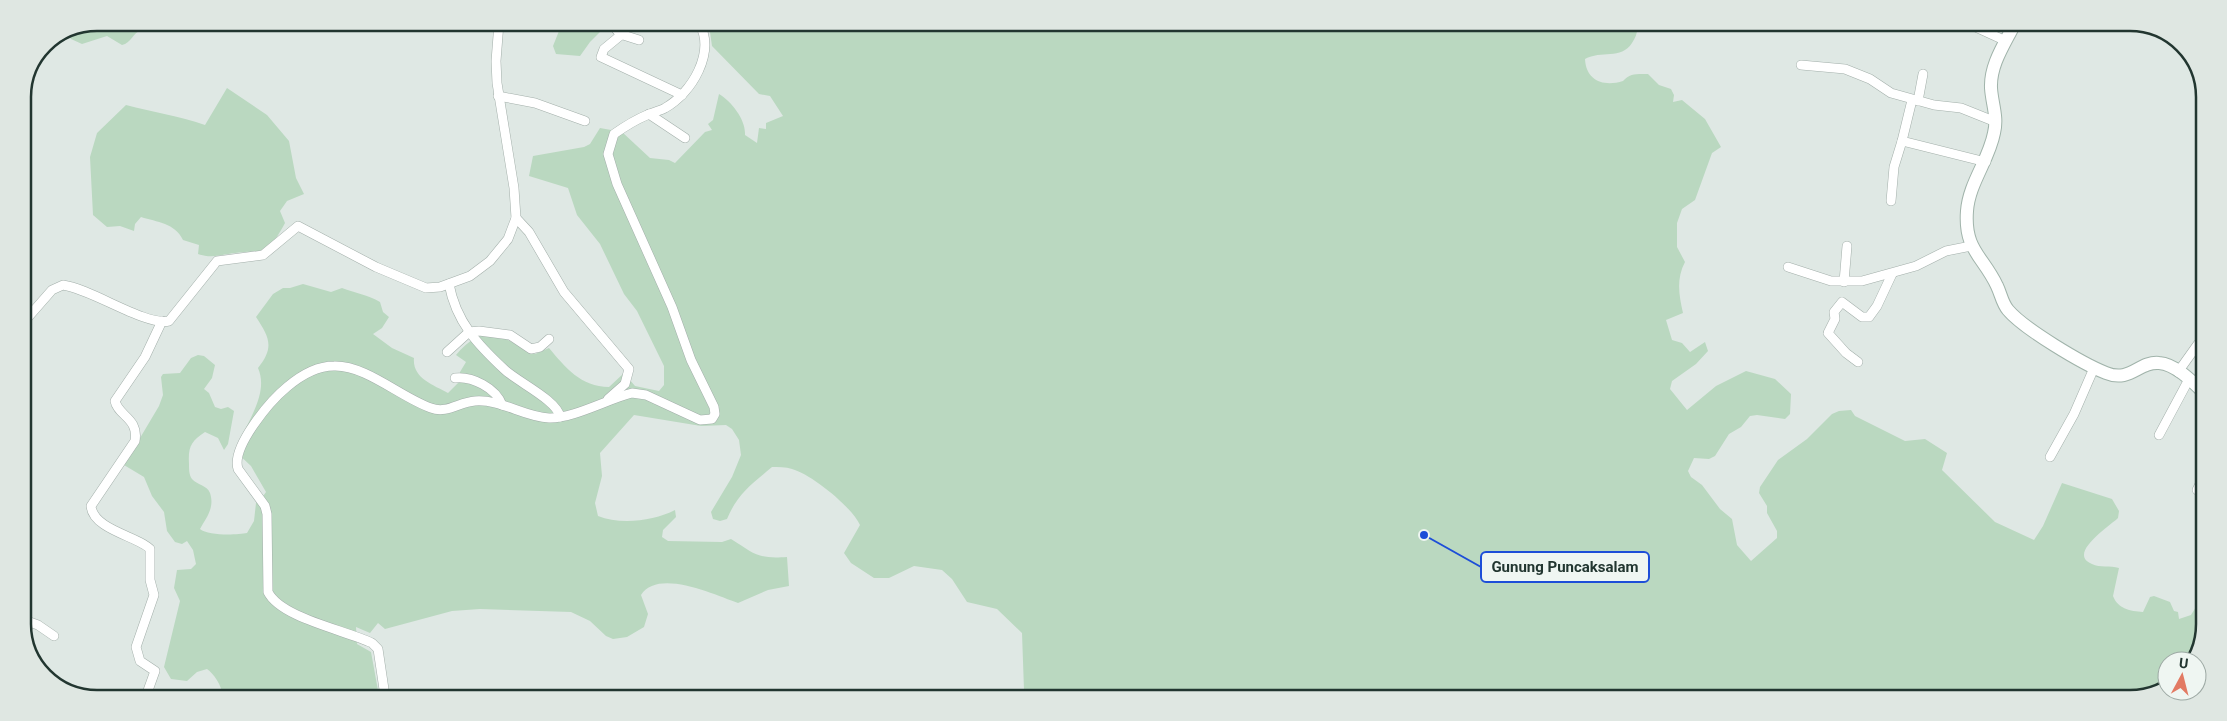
<svg xmlns="http://www.w3.org/2000/svg" width="2227" height="721" font-family="Roboto,sans-serif">
	<style>
		.green { fill: #bad8c0 }
		.lines { fill: none; stroke-linecap: round; stroke-linejoin: round }
		.street-casing { stroke: #a3afaa; stroke-width: 10 }
		.secondary-casing { stroke: #a0b3aa; stroke-width: 14 }
		.street { stroke: #fff; stroke-width: 9 }
		.secondary { stroke: #fff; stroke-width: 12 }
		.rim { fill: none; stroke: #223630; stroke-width: 2.5 }
		.leader { fill: none; stroke: #1d4ed8; stroke-width: 2 }
		.callout-dot { fill: #1d4ed8; stroke: #eff6f2; stroke-width: 2 }
		.callout { fill: #eff6f2; stroke: #1d4ed8; stroke-width: 2 }
		.callout-label { font-size: 15px; text-anchor: middle; font-weight: bold; fill: #223630 }
	</style>
	<rect width="100%" height="100%" fill="#dfe8e4"/>
	<g class="green">
		<path d="M 97,23 L 218,23 L 213,31 C 197,30 181,30 165,31 C 156,31 149,28 141,30 C 133,33 131,43 122,45 L 107,36 L 82,44 L 71,39 L 68,34 Z"/>
		<polygon points="557,23 606,23 607,25 590,42 580,56 556,54 553,46 559,31"/>
		<path d="M 706,23 L 1637,24 C 1638,32 1636,37 1632,43 C 1621,60 1601,50 1585,59 C 1586,81 1604,87 1623,81 C 1630,73 1637,74 1648,74 L 1659,85 L 1671,89 L 1674,95 L 1673,102 L 1682,100 L 1705,119 L 1721,147 L 1712,153 L 1695,200 L 1682,209 L 1677,223 L 1677,247 L 1685,262 C 1676,279 1679,295 1683,313 L 1666,320 L 1672,340 L 1682,343 L 1690,352 L 1705,342 L 1708,351 L 1696,364 L 1672,381 L 1670,389 L 1687,410 L 1716,386 L 1746,371 L 1775,379 L 1791,394 L 1790,414 L 1785,419 L 1757,415 L 1750,416 L 1741,427 L 1729,434 L 1715,456 L 1709,459 L 1694,458 L 1688,471 L 1691,477 L 1702,485 L 1720,509 L 1732,519 L 1737,545 L 1751,561 L 1777,538 L 1777,531 L 1767,513 L 1767,506 L 1759,493 L 1760,487 L 1778,460 L 1807,439 L 1832,414 L 1839,411 L 1851,410 L 1855,416 L 1905,441 L 1925,439 L 1947,453 L 1942,470 L 1995,522 L 2034,540 L 2043,526 L 2062,483 L 2112,499 L 2119,511 L 2118,518 C 2111,525 2066,554 2092,564 C 2100,568 2110,565 2119,568 L 2113,596 C 2118,609 2130,611 2143,612 L 2150,597 L 2154,596 L 2170,602 L 2174,611 L 2178,612 L 2179,619 L 2191,615 L 2202,597 L 2202,643 L 2190,661 L 2167,661 L 2167,686 L 2130,698 L 1048,697 L 1024,690 L 1022,633 L 997,609 L 967,602 L 952,579 L 942,570 L 914,566 L 889,578 L 874,578 L 851,563 L 844,553 L 860,525 C 852,507 811,474 792,469 C 786,467 778,467 772,467 C 751,485 738,493 727,519 L 720,521 L 713,519 L 711,512 L 732,477 L 741,455 L 739,440 L 732,429 L 726,425 L 701,426 L 634,415 L 600,453 L 602,476 L 595,503 L 598,516 C 620,525 654,521 675,510 L 676,517 L 663,530 L 662,537 L 668,541 L 722,542 L 731,539 C 755,554 757,559 787,557 L 789,586 L 768,590 L 738,603 C 715,595 658,568 641,595 L 648,614 L 644,627 L 627,637 L 613,639 L 606,636 L 590,621 L 571,612 L 480,609 L 452,611 L 385,629 L 378,623 L 370,633 L 356,627 L 357,644 L 371,652 L 379,696 L 222,696 C 223,687 214,674 207,669 L 197,672 L 187,681 L 171,679 L 164,667 L 180,601 L 174,588 L 177,570 L 191,569 L 196,564 L 193,550 L 187,541 L 182,544 L 175,542 L 167,531 L 164,512 L 152,496 L 144,477 L 124,465 L 159,406 L 163,395 L 161,377 L 163,374 L 180,373 L 191,358 L 198,355 L 204,356 L 215,365 L 212,378 L 204,389 L 209,393 L 215,407 L 221,409 L 228,407 L 234,411 L 228,444 L 224,450 L 218,438 L 205,432 C 191,441 188,447 189,464 C 189,469 189,475 192,479 C 197,485 207,485 210,493 C 215,508 206,518 200,529 C 208,536 237,535 247,533 L 254,521 L 256,503 L 259,502 L 266,492 L 251,466 L 235,451 C 244,426 270,395 258,368 C 275,347 269,337 256,317 L 273,294 L 283,288 L 290,288 L 303,284 L 331,292 L 342,288 C 355,293 368,295 380,302 L 383,312 L 389,317 L 382,328 L 373,334 L 392,348 L 414,358 C 412,378 433,385 448,393 L 460,381 L 460,372 L 466,362 L 456,355 C 486,320 502,338 535,354 L 549,348 C 565,367 581,387 609,387 L 624,373 L 635,386 L 659,391 L 664,385 L 664,366 L 637,311 L 624,294 L 600,244 L 577,215 L 568,188 L 529,176 L 533,156 L 584,147 L 590,144 L 600,128 L 622,132 L 650,158 L 669,160 L 675,163 L 705,132 L 712,130 L 708,124 L 713,120 L 719,94 C 732,102 746,120 745,135 L 757,143 L 759,128 L 766,129 L 766,123 L 783,116 L 770,96 L 759,94 L 712,46 L 710,32 Z"/>
		<path d="M 227,88 L 267,115 L 289,141 L 296,178 L 304,194 L 287,201 L 280,211 L 285,223 C 265,260 264,248 228,254 C 216,256 210,258 198,254 L 199,245 L 183,240 C 175,223 157,222 141,217 L 135,224 L 134,231 L 120,226 L 107,227 L 93,215 L 90,157 L 97,133 L 126,105 C 152,112 179,116 205,125 Z"/>
	</g>
	<g class="lines">
		<g class="street-casing">
			<g id="street">
				<polyline points="611,23 620,34 639,40"/>
				<polyline points="1971,25 2006,41"/>
				<polyline points="2069,25 2070,26"/>
				<polyline points="621,35 604,49 601,57 682,95"/>
				<polyline points="1801,65 1845,69 1870,79 1891,93 1934,105 1961,108 1996,122"/>
				<polyline points="498,96 535,103 585,121"/>
				<polyline points="1912,100 1902,141 1986,162"/>
				<polyline points="1918,101 1923,74"/>
				<polyline points="649,114 685,138"/>
				<polyline points="1891,201 1894,167 1902,141"/>
				<polyline points="516,218 529,232 564,292 629,369 625,384 608,399"/>
				<polyline points="1788,267 1831,281 1862,281 1916,266 1946,251 1971,246"/>
				<polyline points="1844,282 1847,246"/>
				<path d="M 449,284 C 456,322 478,345 505,370 C 518,382 558,401 560,417"/>
				<path d="M 23,323 L 52,290 L 63,285 C 92,289 145,326 169,321 L 217,261 L 263,255 L 298,226 L 376,267 L 426,288 L 440,287 L 470,276 L 490,261 L 508,239 L 516,218 L 514,188 L 497,83 L 496,61 L 499,23"/>
				<polyline points="447,352 469,332 479,331 510,335 531,349 540,347 549,339"/>
				<polyline points="1858,362 1846,353 1828,333 1835,319 1834,312 1842,302 1862,317 1869,317 1877,306 1892,274"/>
				<polyline points="2178,372 2198,344"/>
				<path d="M 455,378 C 472,376 496,388 502,405"/>
				<polyline points="2159,435 2189,379"/>
				<polyline points="2050,457 2074,414 2094,368"/>
				<polyline points="2197,490 2203,478"/>
				<polyline points="23,625 27,621 38,625 54,636"/>
				<path d="M 146,696 L 155,671 L 140,661 L 136,647 L 154,595 L 150,580 L 150,549 C 140,537 93,530 91,506 L 135,441 C 139,418 118,416 115,401 L 145,357 L 162,321"/>
				<path d="M 385,696 L 378,649 L 372,643 C 345,630 281,618 268,592 L 267,514 L 265,506 L 238,469 C 231,447 270,401 287,387 C 300,376 317,366 334,366 C 366,365 400,397 431,408 C 447,414 459,402 475,401 C 501,399 524,417 549,418 C 572,419 608,399 632,393 L 646,395 L 700,420 L 712,419 L 715,414 L 714,407 L 691,360 L 672,307 L 617,184 L 608,154 L 614,134 C 624,127 635,120 647,115 C 653,112 660,111 665,108 C 692,93 716,52 699,23"/>
			</g>
		</g>
		<g class="secondary-casing">
			<path id="secondary" d="M 2014,25 C 2004,45 1990,65 1991,88 C 1992,104 1998,117 1994,133 C 1989,160 1969,183 1967,211 C 1964,250 1983,256 1997,286 C 2001,294 2002,303 2008,310 C 2024,329 2083,364 2106,373 C 2130,383 2139,361 2159,363 C 2175,364 2192,381 2203,392"/>
		</g>
		<use href="#street" class="street"/>
		<use href="#secondary" class="secondary"/>
	</g>
	<path d="M0 0H2227V721H0ZM97 31H2130A66 66 0 0 1 2196 97V624A66 66 0 0 1 2130 690H97A66 66 0 0 1 31 624V97A66 66 0 0 1 97 31Z" fill="#dfe7e2" fill-rule="evenodd"/>
	<path class="rim" d="M97 31H2130A66 66 0 0 1 2196 97V624A66 66 0 0 1 2130 690H97A66 66 0 0 1 31 624V97A66 66 0 0 1 97 31Z"/>
	<path class="leader" d="M1424 535L1481 567"/>
	<circle class="callout-dot" cx="1424" cy="535" r="5"/>
	<rect class="callout" x="1481" y="552" width="168" height="30" rx="5"/>
	<g class="callout-label">
		<text x="1565" y="572">Gunung Puncaksalam</text>
	</g>
	<g transform="translate(2182 676) rotate(7)"><circle r="24" fill="#eff6f2" stroke="#9da9a4"/>
	<path d="M0-4L9 19L0 12L-9 19Z" fill="#e27a63"/>
	<text y="-8" font-size="14" font-weight="bold" text-anchor="middle" fill="#223630">U</text>
	</g>
</svg>
